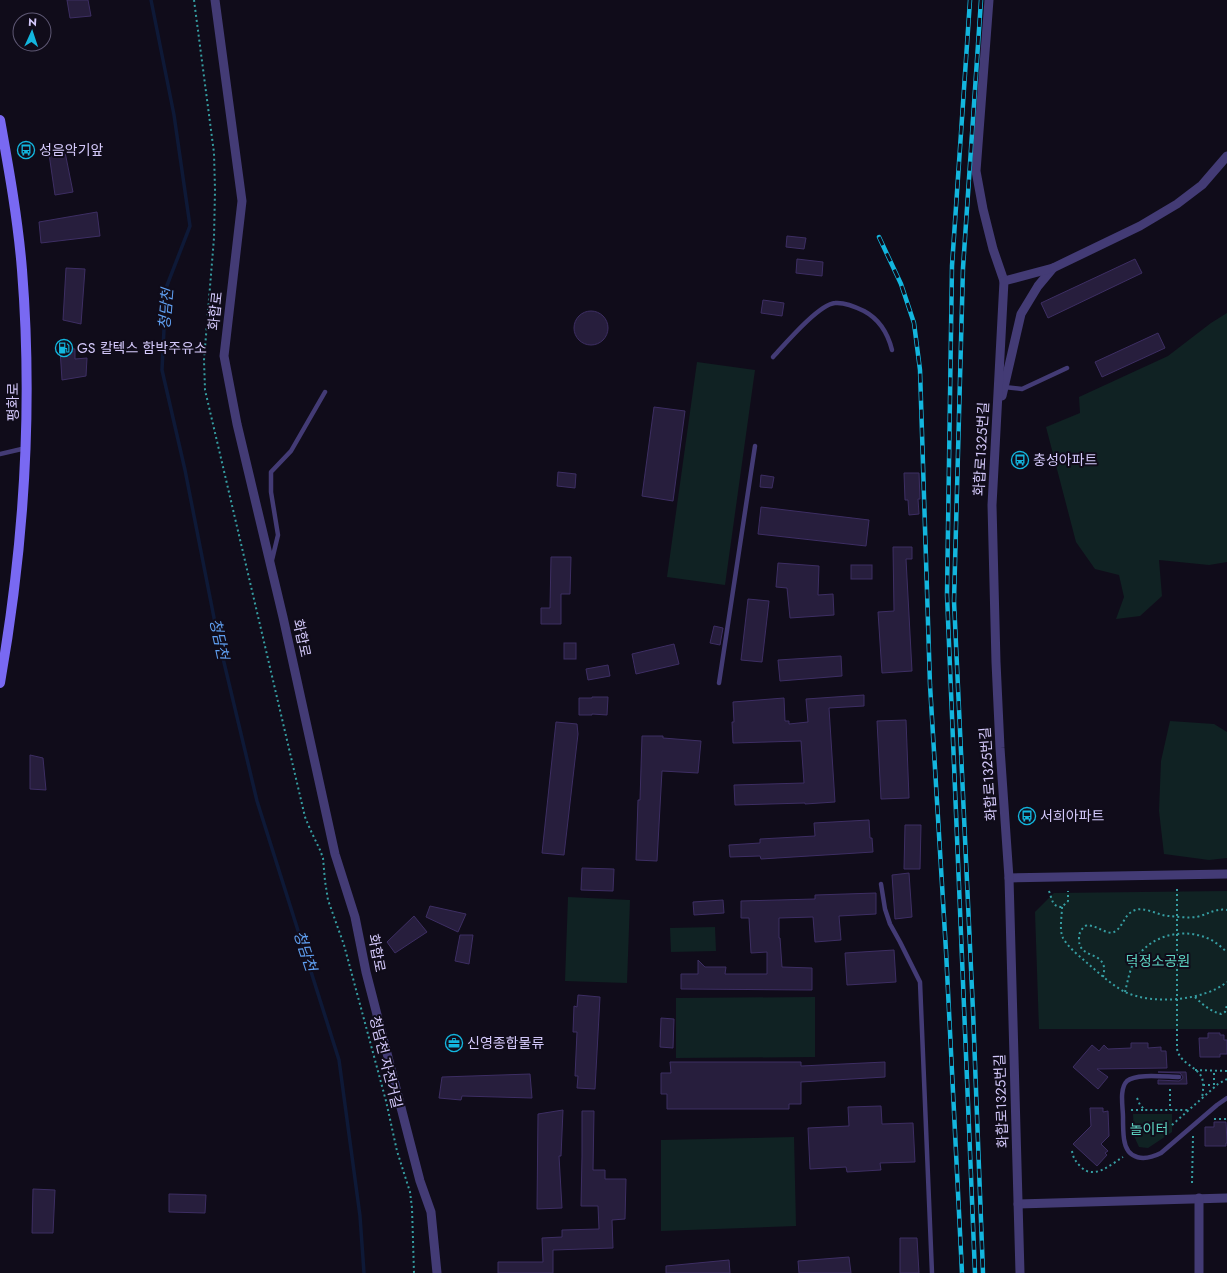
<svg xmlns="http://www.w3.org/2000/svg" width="1227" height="1273" font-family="Jost,'Noto Sans KR',sans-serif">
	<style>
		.green { fill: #102223 }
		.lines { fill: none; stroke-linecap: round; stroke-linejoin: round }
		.stream { stroke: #0e1937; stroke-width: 3.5 }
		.building { fill: #271e3d; stroke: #3d2e63 }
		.path { stroke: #369ea2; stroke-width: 2; stroke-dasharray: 2 3; stroke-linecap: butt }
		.lane { stroke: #433b75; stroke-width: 4.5 }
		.street { stroke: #433b75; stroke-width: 9 }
		.secondary { stroke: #7969f2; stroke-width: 10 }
		.rail-casing { stroke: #13b6de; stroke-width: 4.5 }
		.rail { stroke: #100c1a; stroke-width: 3; stroke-dasharray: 9; stroke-linecap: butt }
		.labels { text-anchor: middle; stroke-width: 4; stroke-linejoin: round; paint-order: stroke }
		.poi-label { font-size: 14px; fill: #d4c9fb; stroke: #100c1a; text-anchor: start }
		.street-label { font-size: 14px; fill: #d4c9fb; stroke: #100c1a }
		.park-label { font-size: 14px; fill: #5dd3c1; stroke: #100c1a }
		.water-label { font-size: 15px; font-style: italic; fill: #60a0f2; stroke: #100c1a }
	</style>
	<rect width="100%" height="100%" fill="#100c1a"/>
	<g class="green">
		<polygon points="1227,313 1227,562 1209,565 1159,560 1162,596 1140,616 1116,619 1124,597 1119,575 1095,569 1076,542 1046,427 1080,413 1079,397 1168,356 1211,323"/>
		<polygon points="697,362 755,370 725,585 667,577"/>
		<polygon points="1170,721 1214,724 1227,732 1227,858 1209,860 1164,854 1159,811 1161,761"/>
		<polygon points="1227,891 1227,1029 1039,1029 1035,912 1054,893"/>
		<polygon points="568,897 630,900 627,983 565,981"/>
		<polygon points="715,927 716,951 671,952 670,928"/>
		<polygon points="815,997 815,1057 676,1058 676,998"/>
		<polygon points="1133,1114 1172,1114 1172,1132 1148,1148 1139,1147 1134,1136"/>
		<polygon points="794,1137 796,1226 661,1231 661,1140"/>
	</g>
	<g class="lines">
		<polyline class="stream" points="151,0 174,115 190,226 166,288 162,370 185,470 217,633 257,801 339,1060 360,1216 364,1273"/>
	</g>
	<g class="building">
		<polygon points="67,0 88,0 91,16 70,18"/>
		<polygon points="65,152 73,192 55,195 49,154"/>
		<polygon points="97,212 100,236 41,243 39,222"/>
		<polygon points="787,236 806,238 804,249 786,247"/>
		<polygon points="797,259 823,262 822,276 796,273"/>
		<polygon points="1135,259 1142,273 1048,318 1041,303"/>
		<polygon points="66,268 85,269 81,324 63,320"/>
		<polygon points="763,300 784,303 782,316 761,313"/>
		<circle cx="591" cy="328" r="17"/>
		<polygon points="1158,333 1165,348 1102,377 1095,362"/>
		<polygon points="60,349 75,349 75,359 87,358 86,376 62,380"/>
		<polygon points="654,407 685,411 673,501 642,496"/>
		<polygon points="558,472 576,474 575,488 557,486"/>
		<polygon points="904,473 919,473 920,499 918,499 919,514 909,515 908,500 905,500"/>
		<polygon points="761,475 774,477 772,488 760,487"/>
		<polygon points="761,507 869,520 866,546 758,534"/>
		<polygon points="893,547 912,547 912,559 906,559 912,671 882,673 878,612 894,611"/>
		<polygon points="551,557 571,557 570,594 561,594 561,624 541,624 541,608 550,608"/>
		<polygon points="778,563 819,566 818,595 833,594 834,615 790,618 787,588 776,587"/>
		<rect x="851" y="565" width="21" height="14"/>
		<polygon points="748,599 769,601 762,662 741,660"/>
		<polygon points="714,626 723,628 720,645 710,643"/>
		<rect x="564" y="643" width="12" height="16"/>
		<polygon points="674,644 679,664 636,674 632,654"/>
		<polygon points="841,656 842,676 780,681 778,660"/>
		<polygon points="608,665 610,676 588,680 586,669"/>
		<polygon points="864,695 864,706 829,708 835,802 805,804 805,803 735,805 734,785 804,783 801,741 733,743 732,722 734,722 733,702 784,698 785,721 789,721 789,724 808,722 806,699"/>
		<polygon points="592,697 608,697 607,715 592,714 592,715 579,715 579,698 592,698"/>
		<polygon points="906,720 909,798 881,799 877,721"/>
		<polygon points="556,722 577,724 578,734 564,855 542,853"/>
		<polygon points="642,736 663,736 663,738 701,741 698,773 662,771 657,861 636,860 638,800 640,800"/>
		<polygon points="30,755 43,758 46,790 30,789"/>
		<polygon points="869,820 870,838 872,838 873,852 761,859 760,856 730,857 729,845 760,843 760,839 815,836 814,823"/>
		<polygon points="905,825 921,825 920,869 904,869"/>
		<polygon points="582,868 614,869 613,891 581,890"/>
		<polygon points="909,873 912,917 895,919 892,875"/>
		<polygon points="876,893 876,914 839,916 841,940 815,942 813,917 779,918 779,938 780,938 782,967 812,968 812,990 681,989 681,974 698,974 698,960 705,967 726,967 725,974 767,974 767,952 751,953 749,918 741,918 741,901 815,899 815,895"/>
		<polygon points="723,900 724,913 694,915 693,902"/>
		<polygon points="430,906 466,914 458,932 426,917"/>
		<polygon points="414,916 427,932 395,953 387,942"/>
		<polygon points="460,935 473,935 469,964 455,961"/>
		<polygon points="894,950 896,982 847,985 845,953"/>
		<polygon points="578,995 600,997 595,1089 577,1088 578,1076 575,1076 577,1032 573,1032 574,1006 577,1007"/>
		<polygon points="661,1018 674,1019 673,1048 660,1047"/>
		<polygon points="1208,1033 1220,1033 1220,1035 1224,1035 1224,1040 1227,1040 1227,1054 1220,1054 1220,1057 1200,1057 1199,1038 1208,1038"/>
		<polygon points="1131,1043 1148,1043 1148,1048 1161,1047 1161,1051 1166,1051 1167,1068 1097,1069 1108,1077 1098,1089 1073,1067 1092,1045 1099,1051 1104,1045 1108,1049 1131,1048"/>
		<polygon points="670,1062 801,1062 801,1066 885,1062 885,1077 801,1082 801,1104 789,1104 789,1109 667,1109 667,1094 661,1094 661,1073 671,1073"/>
		<polygon points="1158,1072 1186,1072 1187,1084 1158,1084 1158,1080 1179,1081 1182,1079 1183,1077 1180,1073"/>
		<polygon points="530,1074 532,1098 462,1096 461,1100 439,1098 442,1077"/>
		<polygon points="881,1106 882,1124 913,1123 915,1162 880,1163 881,1170 847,1172 846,1167 810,1169 808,1128 849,1126 848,1107"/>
		<polygon points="1090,1108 1103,1108 1103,1112 1108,1111 1109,1136 1101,1144 1108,1151 1105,1153 1107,1155 1097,1166 1073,1144 1091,1126"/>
		<polygon points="563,1110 561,1156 559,1156 562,1208 537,1209 538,1114"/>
		<polygon points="582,1111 594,1111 593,1170 605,1170 605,1179 626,1179 625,1219 612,1220 613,1248 553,1250 553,1273 498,1273 498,1262 543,1262 542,1238 562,1237 562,1230 599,1229 598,1206 581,1206 582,1156"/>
		<polygon points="1214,1122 1226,1122 1227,1143 1226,1143 1226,1146 1205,1146 1205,1127 1214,1127"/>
		<polygon points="33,1189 55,1190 53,1233 32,1233"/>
		<polygon points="169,1194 206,1195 205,1213 169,1212"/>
		<polygon points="900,1238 917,1238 919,1273 900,1273"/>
		<polygon points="849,1257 851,1273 799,1273 798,1261"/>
		<polygon points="729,1260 730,1273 666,1273 666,1266"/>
	</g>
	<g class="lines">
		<g class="path">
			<polyline points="194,0 214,153 215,190 214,238 204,360 205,390 305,817 310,829 320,850 323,858 325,881 328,900 344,945 386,1101 397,1151 410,1192 412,1208 414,1273"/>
			<path d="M 1177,889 L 1177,1049 C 1180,1064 1197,1066 1202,1078 C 1204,1084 1203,1092 1202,1098"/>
			<path d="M 1049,891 C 1052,899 1052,907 1062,907 L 1068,901 L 1068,891"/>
			<path d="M 1062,907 C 1062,916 1059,930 1063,938 C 1068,947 1078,955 1086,962 C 1098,972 1110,984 1125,992 C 1153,1005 1203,1001 1227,982"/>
			<path d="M 1103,977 C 1104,973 1105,968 1103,964 C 1098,952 1078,957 1079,938 C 1079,932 1082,928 1087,925 C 1097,926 1103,932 1112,933 C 1123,929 1123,916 1133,911 C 1144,905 1158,916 1169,916 C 1178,917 1189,918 1197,917 C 1208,914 1216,908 1227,910"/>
			<path d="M 1125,992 C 1128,980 1130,967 1137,957 C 1152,935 1183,928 1207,938 C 1215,941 1221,947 1227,952"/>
			<path d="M 1195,997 C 1203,1005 1210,1011 1221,1014 L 1225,1012 L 1227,1005"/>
			<polyline points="1195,1070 1227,1071"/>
			<polyline points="1203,1085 1213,1085"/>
			<polyline points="1214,1085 1214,1071"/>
			<polyline points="1170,1089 1170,1110"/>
			<polyline points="1137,1098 1140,1105 1145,1110 1188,1110"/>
			<polyline points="1131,1110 1144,1110"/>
			<polyline points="1214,1119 1227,1119"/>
			<polyline points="1172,1125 1218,1084 1227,1079"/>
			<path d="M 1072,1151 C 1073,1158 1076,1162 1081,1167 C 1094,1180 1110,1165 1123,1157"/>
			<polyline points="1192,1183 1193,1136"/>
		</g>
		<g class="lane">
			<path d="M 773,357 C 785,344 819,304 835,303 C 845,302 856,307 864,311 C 879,319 888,334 892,350"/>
			<polyline points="1004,387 1022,389 1067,368"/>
			<polyline points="0,454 26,448"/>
			<polyline points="272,560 278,535 271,492 271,472 291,451 325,392"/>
			<polyline points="719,683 755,446"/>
			<polyline points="881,884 885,909 890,924 900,942 920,982 932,1273"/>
			<path d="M 1179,1077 C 1167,1077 1136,1073 1127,1081 C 1119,1089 1123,1107 1123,1117 C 1123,1124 1123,1132 1124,1139 C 1127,1161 1145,1161 1161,1153 L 1217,1105 L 1227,1098"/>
		</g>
		<g class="street">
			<polyline points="215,0 242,201 224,356 237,424 283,617 335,854 355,917 366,972 420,1181 431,1212 437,1273"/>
			<polyline points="989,0 976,171 983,209 993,249 1004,281"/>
			<polyline points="1002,396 1021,314 1038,286 1053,268"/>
			<polyline points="1009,878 1227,874"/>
			<polyline points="1018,1204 1227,1198"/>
			<polyline points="1020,1273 1009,878 1000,748 996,662 992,505 1004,281 1053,268 1140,226 1177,204 1202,185 1227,156"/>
			<polyline points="1199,1273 1199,1198"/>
		</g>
		<path class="secondary" d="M 0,120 C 9,170 18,220 22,270 C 33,408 24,547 0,683"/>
		<g class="rail-casing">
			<g id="rail">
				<polyline points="970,0 952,266 947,595 975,1273"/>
				<polyline points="981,0 963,268 954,601 973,1011 983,1273"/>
				<polyline points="879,237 901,284 914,323 920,370 930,685 946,951 962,1273"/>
			</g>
		</g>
		<use href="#rail" class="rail"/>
	</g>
	<defs>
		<g id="bus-ring" transform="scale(0.9)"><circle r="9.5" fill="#100c1a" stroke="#13b6de" stroke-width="1.5"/><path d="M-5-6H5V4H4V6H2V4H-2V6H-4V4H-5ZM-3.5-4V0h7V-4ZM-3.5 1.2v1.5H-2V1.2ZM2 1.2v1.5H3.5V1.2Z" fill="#13b6de"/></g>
		<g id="fuel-ring" transform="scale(0.9)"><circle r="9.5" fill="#100c1a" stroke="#13b6de" stroke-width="1.5"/><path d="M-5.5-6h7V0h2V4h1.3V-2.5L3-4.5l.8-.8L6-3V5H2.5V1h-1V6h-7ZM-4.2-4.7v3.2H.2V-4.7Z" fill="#13b6de"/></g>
		<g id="office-ring" transform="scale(0.9)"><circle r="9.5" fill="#100c1a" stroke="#13b6de" stroke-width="1.5"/><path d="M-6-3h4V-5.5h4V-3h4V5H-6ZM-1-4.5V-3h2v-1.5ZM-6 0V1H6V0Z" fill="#13b6de"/></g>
	</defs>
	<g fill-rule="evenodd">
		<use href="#bus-ring" x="26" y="150"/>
		<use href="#fuel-ring" x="64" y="348"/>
		<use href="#bus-ring" x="1020" y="460"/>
		<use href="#bus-ring" x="1027" y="816"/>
		<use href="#office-ring" x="454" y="1043"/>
	</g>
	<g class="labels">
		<g class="poi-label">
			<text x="39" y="155">성음악기앞</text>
			<text x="77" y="353">GS 칼텍스 함박주유소</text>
			<text x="1033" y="465">충성아파트</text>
			<text x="1040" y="821">서희아파트</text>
			<text x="467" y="1048">신영종합물류</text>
		</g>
		<g class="street-label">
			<text transform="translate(215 311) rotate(-84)" y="5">화합로</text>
			<text transform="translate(13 402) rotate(-90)" y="5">평화로</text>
			<text transform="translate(981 449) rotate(-87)" y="5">화합로1325번길</text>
			<text transform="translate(302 638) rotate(78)" y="5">화합로</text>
			<text transform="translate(988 774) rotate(-94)" y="5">화합로1325번길</text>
			<text transform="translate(377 953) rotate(79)" y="5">화합로</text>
			<text transform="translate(386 1062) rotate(76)" y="5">청담천 자전거길</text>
			<text transform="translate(1001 1101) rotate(-92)" y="5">화합로1325번길</text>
		</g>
		<g class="park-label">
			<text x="1158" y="966">덕정소공원</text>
			<text x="1149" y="1134">놀이터</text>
		</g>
		<g class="water-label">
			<text transform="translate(166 309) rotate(-85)" y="5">청담천</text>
			<text transform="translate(219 639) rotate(78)" y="5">청담천</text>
			<text transform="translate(305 951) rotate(72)" y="5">청담천</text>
		</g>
	</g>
	<g transform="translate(32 32) rotate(3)"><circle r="19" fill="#100c1a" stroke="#5e5874"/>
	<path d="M0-3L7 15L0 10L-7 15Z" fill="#13b6de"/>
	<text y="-6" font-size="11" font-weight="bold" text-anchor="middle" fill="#d4c9fb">N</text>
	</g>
</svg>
